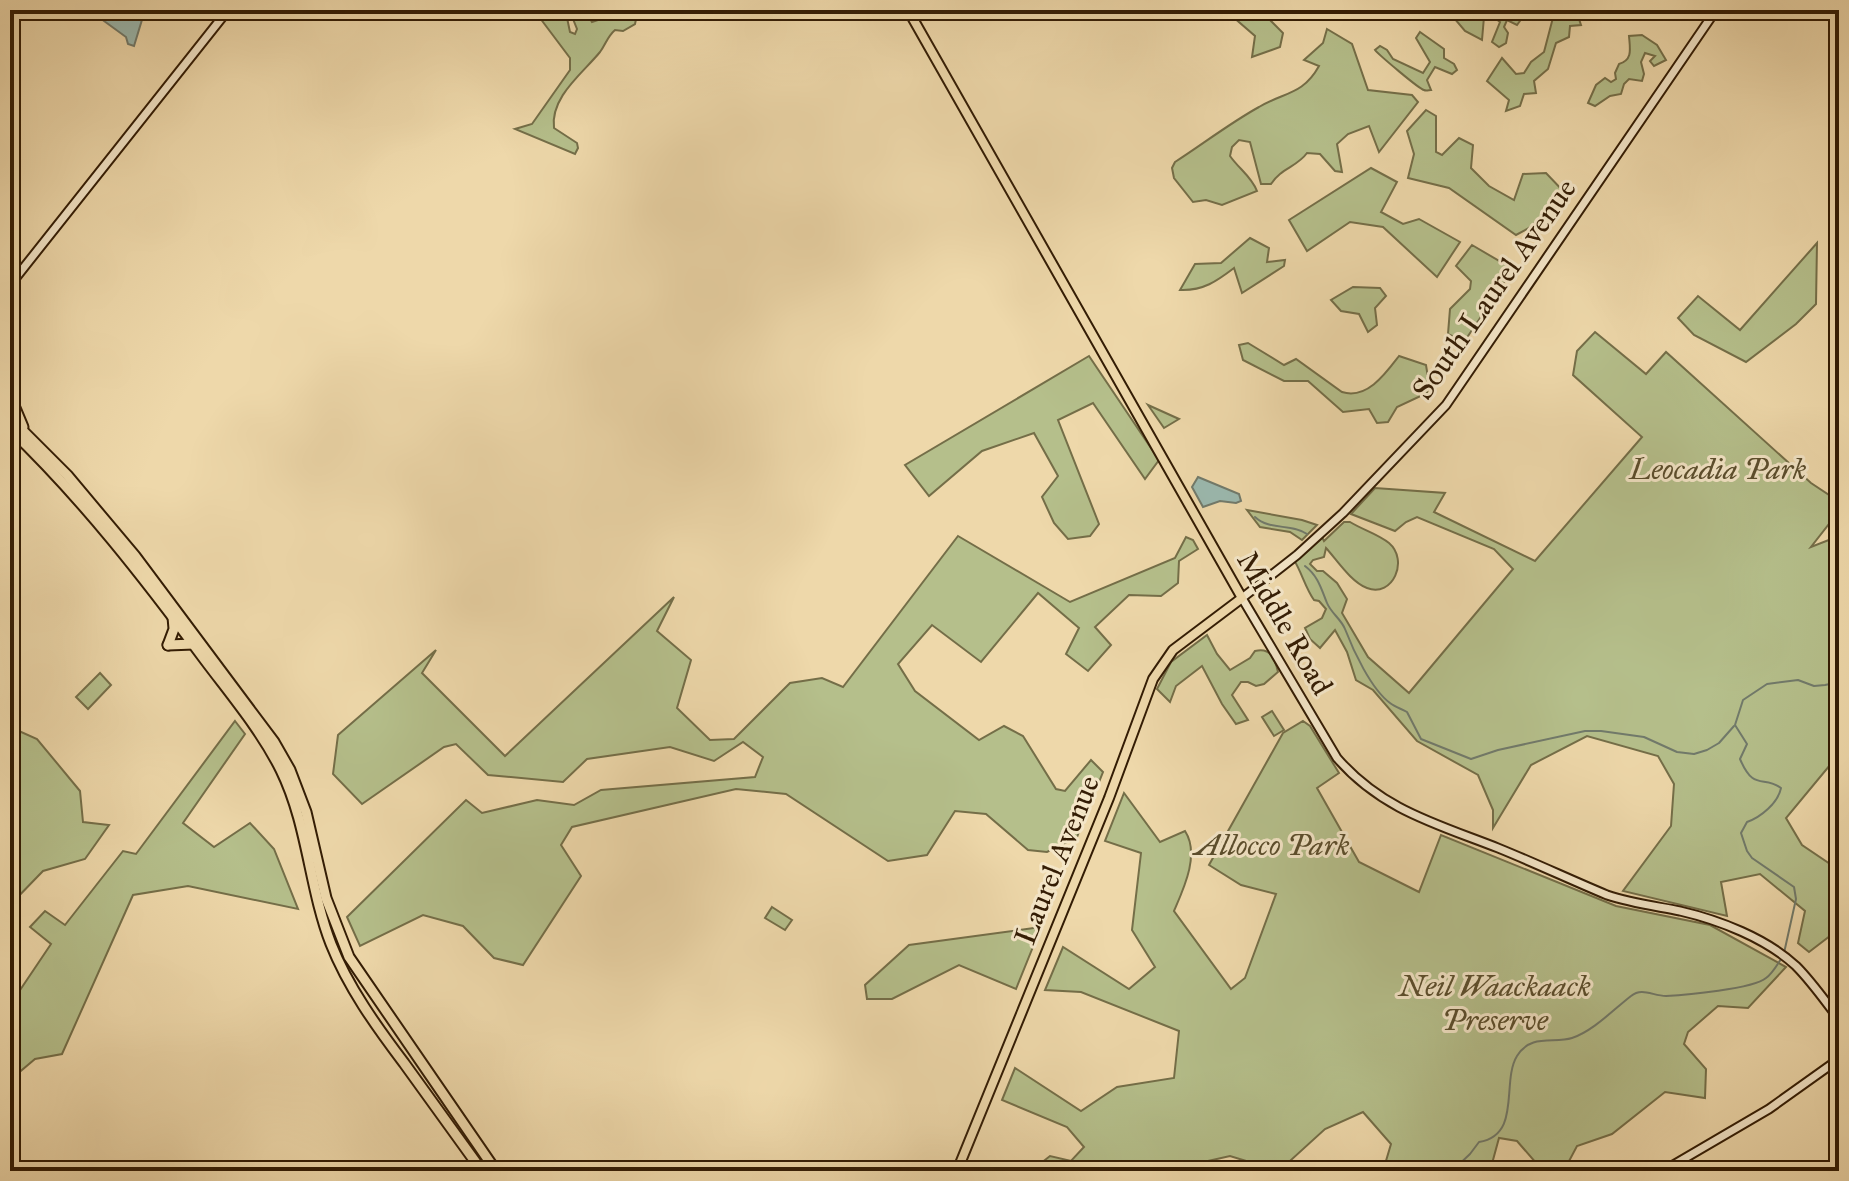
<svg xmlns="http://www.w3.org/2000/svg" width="1849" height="1181" font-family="'IM FELL Great Primer',serif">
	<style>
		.green { fill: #b5bf8b; stroke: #746e48; stroke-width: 2 }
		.water { fill: #9bb9af; stroke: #717a6b; stroke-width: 2 }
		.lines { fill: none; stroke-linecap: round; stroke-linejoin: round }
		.stream { stroke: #717a6b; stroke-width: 2 }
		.secondary-casing { stroke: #331c04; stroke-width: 11 }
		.primary-casing { stroke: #331c04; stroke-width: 12 }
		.highway-casing { stroke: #331c04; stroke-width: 13 }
		.secondary { stroke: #f4e6c8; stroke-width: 7 }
		.primary { stroke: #eed8aa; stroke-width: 8 }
		.highway { stroke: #eed8aa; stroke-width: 9 }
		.labels { text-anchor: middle; stroke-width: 6; stroke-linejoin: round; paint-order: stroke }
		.street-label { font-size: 30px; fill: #331c04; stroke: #f4e6c8 }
		.park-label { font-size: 30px; font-style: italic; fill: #5a4d2c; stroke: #f4e6c8 }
	</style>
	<rect width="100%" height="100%" fill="#eed8aa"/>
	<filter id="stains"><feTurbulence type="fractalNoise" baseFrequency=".0025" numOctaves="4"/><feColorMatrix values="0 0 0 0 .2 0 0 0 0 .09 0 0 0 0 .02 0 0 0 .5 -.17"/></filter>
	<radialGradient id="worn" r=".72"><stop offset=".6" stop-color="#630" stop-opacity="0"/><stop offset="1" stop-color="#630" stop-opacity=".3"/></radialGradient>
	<g class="green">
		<path d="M 534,10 L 569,10 L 566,13 L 570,32 L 575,34 L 577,29 L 573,19 L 580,10 L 585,10 L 592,22 L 598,20 L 599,10 L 638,10 L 635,24 L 623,31 L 615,30 C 607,37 606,44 600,52 C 583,73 550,97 554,128 L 577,143 L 578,148 L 575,154 L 515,129 L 532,124 L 570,70 L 570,58 Z"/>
		<polygon points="1225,10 1260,10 1283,33 1280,47 1252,57 1255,36"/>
		<polygon points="1456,10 1522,10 1525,14 1517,25 1507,20 1504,27 1508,33 1506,43 1499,47 1492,42 1500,22 1491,15 1484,17 1482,40 1465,31 1454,18"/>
		<polygon points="1555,10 1576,10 1581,25 1570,26 1569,37 1556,43 1548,69 1534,81 1536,93 1524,94 1520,106 1506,111 1509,100 1487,81 1502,58 1516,74 1524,73 1531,62 1544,52"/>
		<path d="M 1327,29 L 1352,44 L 1368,90 L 1412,95 L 1418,102 L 1379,152 L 1369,126 L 1348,134 L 1337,144 L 1342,172 L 1335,171 L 1320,154 L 1307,153 C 1297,167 1281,168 1271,184 L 1261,184 L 1250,142 L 1239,140 L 1232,147 L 1230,156 C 1239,169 1251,176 1257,191 L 1222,205 L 1206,200 L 1193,202 L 1174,178 L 1172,168 L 1175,162 C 1203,144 1230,123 1259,107 C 1284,92 1303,95 1319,66 L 1304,60 L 1323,43 Z"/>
		<path d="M 1420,32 L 1444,49 L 1444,58 L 1454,64 L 1457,70 L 1452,74 L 1435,67 L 1427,80 L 1431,90 C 1429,90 1426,91 1424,90 C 1419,89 1378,54 1375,50 L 1380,46 L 1387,50 L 1393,59 L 1423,73 L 1430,62 L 1416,38 Z"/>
		<path d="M 1642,35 L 1657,45 L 1666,60 L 1654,66 L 1650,61 L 1655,56 L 1645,53 L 1641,62 L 1644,74 L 1642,81 L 1629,79 L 1624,84 L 1621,94 L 1610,96 L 1595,106 L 1588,103 L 1596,85 L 1605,78 L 1611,82 L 1616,79 L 1615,73 L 1619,64 C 1633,60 1630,49 1629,36 Z"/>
		<polygon points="1426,110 1436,116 1436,152 1442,155 1459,138 1473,145 1471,168 1489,186 1514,200 1523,174 1546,173 1566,194 1529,228 1516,235 1449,188 1408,178 1414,154 1407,131"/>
		<polygon points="1371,168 1397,182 1381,212 1403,224 1419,219 1460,242 1437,277 1383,227 1350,222 1307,251 1289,220"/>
		<path d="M 1250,238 L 1269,248 L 1267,262 L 1285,260 L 1284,266 L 1242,293 L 1234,268 C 1217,281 1203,291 1180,290 L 1195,264 L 1221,263 Z"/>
		<polygon points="1817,243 1816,304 1796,324 1746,362 1694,335 1678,318 1698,296 1740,330"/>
		<polygon points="1472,245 1506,265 1509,275 1464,342 1448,334 1450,309 1470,289 1471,281 1456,266"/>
		<polygon points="1353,287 1380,288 1386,296 1375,308 1377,325 1368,332 1359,314 1341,311 1331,300"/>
		<path d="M 1595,332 L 1646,374 L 1666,352 L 1811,483 L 1838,501 L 1832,520 L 1811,547 L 1839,536 L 1839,764 L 1830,765 L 1786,818 L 1802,845 L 1839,870 L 1839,929 L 1809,952 L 1798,943 L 1805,911 L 1760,874 L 1721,882 L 1727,916 L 1623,891 L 1671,826 L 1674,784 L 1658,756 L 1587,736 L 1531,765 L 1493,828 L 1493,810 L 1478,775 L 1417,741 L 1373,690 L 1356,680 L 1347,652 L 1335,630 L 1320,648 L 1310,639 L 1305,628 L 1322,618 L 1326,609 L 1319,601 L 1314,600 C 1305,587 1302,573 1294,560 L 1322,537 L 1324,541 L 1344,522 L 1350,522 C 1363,530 1378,534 1389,543 C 1409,560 1393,598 1367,588 C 1351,582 1337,560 1326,548 L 1324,557 L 1313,560 L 1310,564 L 1317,571 L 1323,571 L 1337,583 L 1347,599 L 1342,613 L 1368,657 L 1409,693 L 1513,569 L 1494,549 L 1417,517 L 1406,522 L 1395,531 L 1351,514 L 1375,488 L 1445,493 L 1434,512 L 1535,561 L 1642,437 L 1573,375 L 1577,351 Z"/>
		<path d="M 1248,343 L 1284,365 L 1296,359 L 1342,392 C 1367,400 1386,373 1399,356 L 1426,365 L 1429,384 L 1427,393 L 1397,407 L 1388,422 L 1377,423 L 1369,409 L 1343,412 L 1308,381 L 1284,381 L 1243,360 L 1239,345 Z"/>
		<polygon points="1089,356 1159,460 1145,479 1093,403 1058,420 1099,524 1090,536 1068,539 1054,523 1042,497 1058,476 1034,433 982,451 929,496 905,465"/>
		<polygon points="1148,405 1179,419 1164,428"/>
		<polygon points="1247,510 1302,520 1317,525 1302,540 1290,532 1260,527"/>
		<polygon points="958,536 1070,602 1175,558 1186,537 1193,540 1198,549 1179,561 1178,583 1161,596 1129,595 1095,627 1111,645 1088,671 1066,654 1079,628 1038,593 981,662 932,625 898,664 915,691 979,740 1004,726 1023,736 1056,789 1065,791 1091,760 1103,772 1077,837 1047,852 1028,850 986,814 955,811 927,855 888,861 786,794 736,789 572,827 561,845 581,876 523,965 494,958 463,926 423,915 360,946 347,917 466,800 482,813 537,800 574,805 601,790 755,777 763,757 743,742 714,761 670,747 587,759 563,782 488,775 456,744 444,747 362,804 333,774 338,735 436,650 422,673 505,756 674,597 657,631 691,660 677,708 710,740 734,739 790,683 822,678 843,687"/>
		<path d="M 1207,635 L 1217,654 L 1230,670 L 1250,658 L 1255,651 C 1271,647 1275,659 1278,672 L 1264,684 L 1256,686 L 1248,682 L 1241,682 L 1232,695 L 1248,720 L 1236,724 L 1222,704 L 1202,666 L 1176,686 L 1170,702 L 1157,689 L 1171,662 Z"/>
		<polygon points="100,673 111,685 88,709 76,697"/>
		<polygon points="1272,711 1284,730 1274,736 1262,717"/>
		<polygon points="235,721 245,734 183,823 214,847 250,823 274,849 298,909 188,886 133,895 62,1054 35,1059 10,1080 10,1005 51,944 30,927 45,911 65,925 123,851 136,854"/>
		<path d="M 1303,721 L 1310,726 L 1339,773 L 1317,788 L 1359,862 L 1419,892 L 1441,835 L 1616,906 L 1710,925 L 1786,967 L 1748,1008 L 1718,1006 L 1688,1032 L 1684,1044 L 1706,1069 L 1705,1098 L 1665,1092 L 1612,1134 L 1577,1146 L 1568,1163 L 1572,1171 L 1543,1171 L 1517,1141 L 1499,1138 L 1490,1171 L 1383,1171 L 1391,1144 L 1363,1112 L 1325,1129 L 1279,1171 L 1230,1156 L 1177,1168 L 1174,1171 L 1031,1171 L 1050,1156 L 1071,1161 L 1084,1147 L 1067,1127 L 1002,1100 L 1015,1068 L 1081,1111 L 1117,1087 L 1174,1078 L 1179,1031 L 1081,992 L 1045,990 L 1063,947 L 1129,989 L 1155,967 L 1132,930 L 1141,853 L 1105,841 L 1124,793 L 1160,842 L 1185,831 C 1200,854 1184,888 1174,911 L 1231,989 L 1245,978 L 1276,894 L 1241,885 L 1209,865 L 1283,733 Z"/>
		<polygon points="10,727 37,739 80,791 83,822 109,825 85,859 43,871 11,904"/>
		<polygon points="772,907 792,920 785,930 765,918"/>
		<polygon points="1041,927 1016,989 959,965 892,999 867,999 865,985 909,945"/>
	</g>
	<g class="water">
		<polygon points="89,10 145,10 134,46 128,44 126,37"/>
		<polygon points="1198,477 1239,494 1241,501 1236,503 1220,501 1203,507 1192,487"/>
	</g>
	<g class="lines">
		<g class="stream">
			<path d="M 1255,517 C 1270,531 1291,523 1307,534"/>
			<path d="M 1305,566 C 1318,576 1321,588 1327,603 C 1331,613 1341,619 1345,629 C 1353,650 1371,689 1390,703 C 1395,707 1402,709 1407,712 L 1421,739 L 1471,759 L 1498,750 L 1585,731 L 1601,731 L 1644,737 L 1677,752 L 1694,754 L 1707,750 L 1719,743 L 1734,726"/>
			<path d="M 1784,953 L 1796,899 L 1794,887 L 1752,858 L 1747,851 L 1741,833 L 1747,822 C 1761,817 1778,803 1781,788 C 1763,775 1754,792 1740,759 L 1747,744 L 1735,725 L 1743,700 L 1767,684 L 1798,680 L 1814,686 L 1825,685 L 1839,682"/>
			<path d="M 1452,1171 L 1470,1154 L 1479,1142 C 1522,1135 1501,1082 1517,1056 C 1531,1033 1554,1044 1572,1038 C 1593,1031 1613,1010 1631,996 C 1642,987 1653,996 1666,996 C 1685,995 1753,989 1766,978 C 1772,974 1777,965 1781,959"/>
		</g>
		<g class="secondary-casing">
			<g id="secondary">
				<path d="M 1716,10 L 1446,405 L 1343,513 L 1297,555 L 1242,598 L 1337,758 C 1382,810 1437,824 1498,848 C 1535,863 1571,880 1607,895 C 1631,903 1655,906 1680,911 C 1719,920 1766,938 1796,966 C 1812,982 1825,1001 1839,1019"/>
				<polyline points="10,285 228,10"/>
				<polyline points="1663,1171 1769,1109 1839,1059"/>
			</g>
		</g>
		<g class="primary-casing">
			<polyline id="primary" points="908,10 1242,598 1173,650 1153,679 1109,798 957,1171"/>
		</g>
		<g class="highway-casing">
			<g id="highway">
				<polyline points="10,396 23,427"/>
				<polyline points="10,418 67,475 135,556 274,742 290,770 306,812 326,898 349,957 496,1171"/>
				<path d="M 10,429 C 83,499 145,579 205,660 C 232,696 261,730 281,770 C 308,825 309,887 331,944 C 348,987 376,1026 404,1063 C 430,1099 456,1135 482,1171"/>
				<polyline points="168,645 174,629 173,617"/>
				<polyline points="168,645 194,644"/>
			</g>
		</g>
		<use href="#secondary" class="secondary"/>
		<use href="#primary" class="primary"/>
		<use href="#highway" class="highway"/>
	</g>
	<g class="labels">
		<g class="street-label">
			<text transform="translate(1494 289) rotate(-55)" y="10">South Laurel Avenue</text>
			<text transform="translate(1285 623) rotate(60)" y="10">Middle Road</text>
			<text transform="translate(1057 860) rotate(-68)" y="10">Laurel Avenue</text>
		</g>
		<g class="park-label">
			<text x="1718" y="479">Leocadia Park</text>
			<text x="1272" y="855">Allocco Park</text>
			<text x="1495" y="996">Neil Waackaack<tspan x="1495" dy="34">Preserve</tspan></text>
		</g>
	</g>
	<rect width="1849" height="1181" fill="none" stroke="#eed8aa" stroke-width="40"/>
	<rect x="12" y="12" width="1825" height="1157" fill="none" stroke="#331c04" stroke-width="4"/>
	<rect x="20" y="20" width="1809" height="1141" fill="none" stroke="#331c04" stroke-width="2"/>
	<rect width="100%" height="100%" filter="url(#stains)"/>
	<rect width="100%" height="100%" fill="url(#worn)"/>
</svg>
